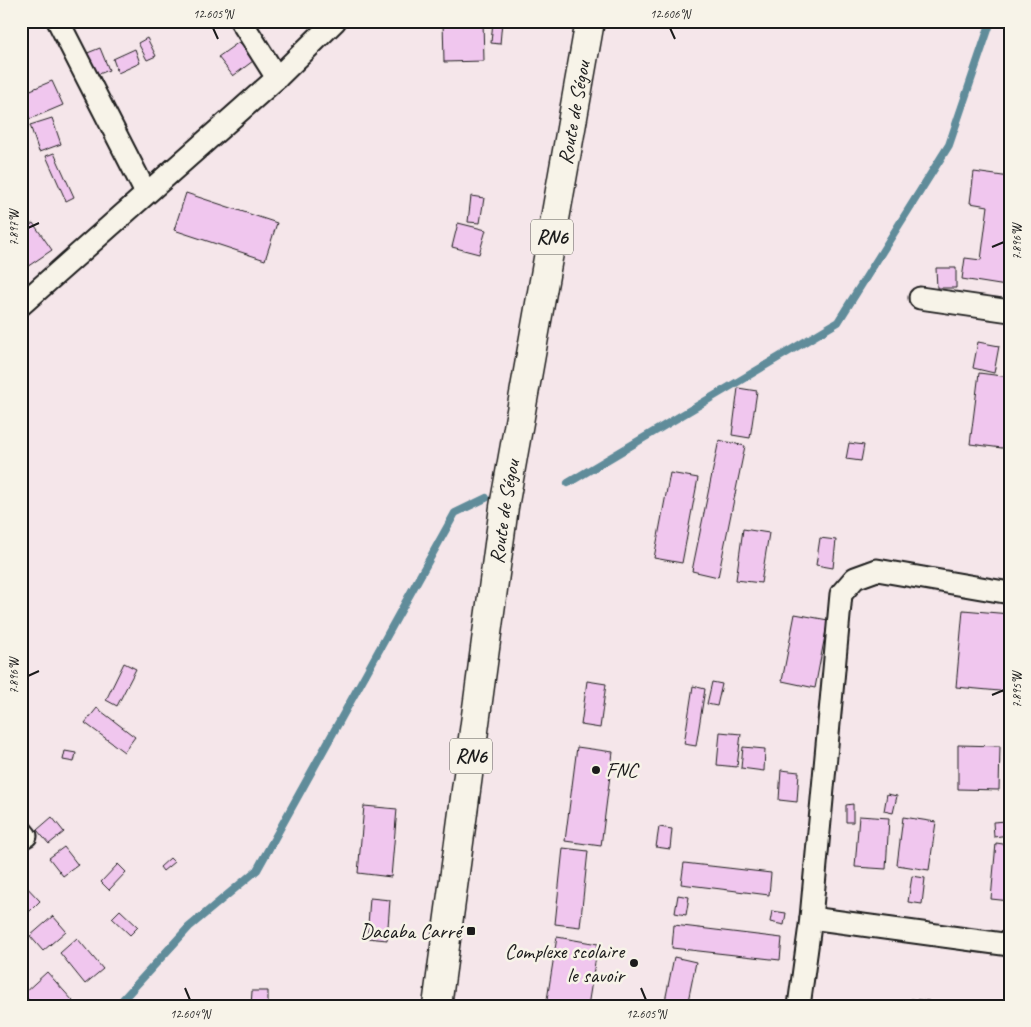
<svg xmlns="http://www.w3.org/2000/svg" width="1031" height="1027" font-family="Caveat,sans-serif">
	<style>
		.lines { fill: none; stroke-linecap: round; stroke-linejoin: round }
		.stream { stroke: #608c9a; stroke-width: 8 }
		.building { fill: #f0c6ee; stroke: #1c1c1c }
		.minor-casing { stroke: #1c1c1c; stroke-width: 25 }
		.trunk-casing { stroke: #1c1c1c; stroke-width: 31 }
		.minor { stroke: #f7f3e8; stroke-width: 21 }
		.trunk { stroke: #f7f3e8; stroke-width: 28 }
		.ticks { fill: none; stroke: #1c1c1c; stroke-width: 2 }
		.poi-dot { fill: #1c1c1c; stroke: #f7f3e8; stroke-width: 2 }
		.labels { text-anchor: middle; stroke-width: 5; stroke-linejoin: round; paint-order: stroke }
		.shield { fill: #f7f3e8; stroke: #5e5c59; stroke-width: 1 }
		.shield-label { font-size: 20px; font-weight: bold; fill: #1c1c1c }
		.street-label { font-size: 21px; fill: #1c1c1c; stroke: #f7f3e8 }
		.poi-label { font-size: 21px; fill: #1c1c1c; stroke: #f7f3e8; text-anchor: end }
		.neatline { fill: none; stroke: #1c1c1c; stroke-width: 2 }
		.ticks-label { font-size: 12px; text-anchor: middle; fill: #1c1c1c }
	</style>
	<rect width="100%" height="100%" fill="#f5e6ea"/>
	<filter id="ink" filterUnits="userSpaceOnUse"><feTurbulence type="fractalNoise" baseFrequency=".02" numOctaves="2"/><feDisplacementMap in="SourceGraphic" scale="10" xChannelSelector="R" yChannelSelector="G"/><feConvolveMatrix kernelMatrix="1 2 1 2 8 2 1 2 1" color-interpolation-filters="sRGB"/></filter>
	<g filter="url(#ink)">
		<g class="lines">
			<g class="stream">
				<polyline points="568,483 838,322 949,145 991,21"/>
				<polyline points="117,1006 189,927 257,870 455,513 486,498"/>
			</g>
		</g>
		<g class="building">
			<polygon points="116,21 132,21 118,27"/>
			<polygon points="443,21 483,21 484,61 444,62"/>
			<polygon points="493,21 502,21 500,44 491,43"/>
			<polygon points="147,38 156,56 147,60 138,43"/>
			<polygon points="239,42 253,61 233,76 218,57"/>
			<polygon points="100,48 109,70 94,76 85,54"/>
			<polygon points="135,49 140,63 118,73 113,59"/>
			<polygon points="52,81 63,105 30,119 21,100 21,94"/>
			<polygon points="52,118 61,144 39,152 30,125"/>
			<polygon points="54,153 74,197 66,201 46,156"/>
			<polygon points="974,172 1010,177 1010,261 1006,286 962,279 965,258 981,260 988,206 970,203"/>
			<polygon points="186,193 277,223 265,260 174,230"/>
			<polygon points="471,196 484,198 480,223 468,222"/>
			<polygon points="33,223 52,250 21,271 21,232"/>
			<polygon points="458,223 486,230 479,254 452,247"/>
			<polygon points="936,268 956,268 956,288 937,288"/>
			<polygon points="978,342 999,346 994,373 973,368"/>
			<polygon points="979,373 1010,377 1010,449 970,444"/>
			<polygon points="738,388 757,391 750,438 732,435"/>
			<polygon points="719,440 745,446 718,577 692,571"/>
			<polygon points="849,443 864,445 861,461 846,459"/>
			<polygon points="670,473 698,478 682,563 654,558"/>
			<polygon points="743,529 769,533 761,583 736,580"/>
			<polygon points="820,538 836,540 833,568 816,565"/>
			<polygon points="963,610 1010,614 1010,692 956,687"/>
			<polygon points="795,614 828,620 815,688 782,681"/>
			<polygon points="124,663 136,669 117,706 106,700"/>
			<polygon points="587,681 606,684 600,728 581,725"/>
			<polygon points="712,682 722,684 717,706 707,704"/>
			<polygon points="693,686 705,689 696,746 684,744"/>
			<polygon points="97,708 135,737 124,752 85,723"/>
			<polygon points="720,732 741,734 737,767 717,765"/>
			<polygon points="958,745 1000,746 999,790 958,789"/>
			<polygon points="577,747 613,752 601,846 565,841"/>
			<polygon points="743,747 765,749 764,771 741,768"/>
			<polygon points="65,751 76,753 74,762 63,760"/>
			<polygon points="781,770 799,772 797,802 779,800"/>
			<polygon points="887,794 897,796 893,813 884,811"/>
			<polygon points="853,804 853,822 846,822 846,805"/>
			<polygon points="364,806 397,809 391,877 358,873"/>
			<polygon points="859,816 889,818 886,869 855,867"/>
			<polygon points="52,817 64,832 49,844 37,830"/>
			<polygon points="903,817 936,822 929,870 897,865"/>
			<polygon points="1007,821 1008,835 994,837 993,822"/>
			<polygon points="659,827 672,829 670,849 656,847"/>
			<polygon points="996,843 1010,845 1010,901 991,899"/>
			<polygon points="64,847 78,865 63,876 49,858"/>
			<polygon points="563,848 588,851 580,927 555,924"/>
			<polygon points="170,858 174,862 163,871 160,867"/>
			<polygon points="684,863 771,873 769,895 681,884"/>
			<polygon points="118,864 126,872 109,890 101,882"/>
			<polygon points="912,876 925,878 922,904 908,902"/>
			<polygon points="22,882 40,901 29,912 21,904"/>
			<polygon points="678,895 689,897 686,915 675,913"/>
			<polygon points="370,898 390,900 387,940 367,938"/>
			<polygon points="120,910 138,927 130,935 112,918"/>
			<polygon points="772,911 786,913 784,925 770,922"/>
			<polygon points="53,916 66,931 43,951 30,936"/>
			<polygon points="674,925 782,938 780,960 672,948"/>
			<polygon points="557,937 598,944 588,1006 546,1006"/>
			<polygon points="77,938 103,969 85,984 60,953"/>
			<polygon points="674,957 696,962 687,1006 664,1006"/>
			<polygon points="47,972 73,1001 68,1006 34,1006 23,994"/>
			<polygon points="252,991 268,991 268,1006 251,1006"/>
			<polygon points="911,999 929,1001 928,1006 910,1006"/>
		</g>
		<g class="lines">
			<g class="minor-casing">
				<g id="minor">
					<polyline points="58,21 146,193"/>
					<polyline points="241,21 277,78"/>
					<polyline points="920,298 1010,311"/>
					<polyline points="21,305 277,78 335,21"/>
					<polyline points="21,830 26,836"/>
					<polyline points="811,918 1010,945"/>
					<polyline points="799,1006 811,918 841,594 855,578 877,570 1010,593"/>
				</g>
			</g>
			<g class="trunk-casing">
				<g id="trunk">
					<path id="s1" d="M 437,1006 L 504,507 L 590,21"/>
				</g>
			</g>
			<use href="#minor" class="minor"/>
			<use href="#trunk" class="trunk"/>
		</g>
	</g>
	<path class="ticks" d="M 213,28 L 218,39M 670,28 L 675,39M 28,228 L 39,223M 992,247 L 1004,242M 28,676 L 39,671M 992,695 L 1004,690M 185,988 L 190,1000M 641,988 L 646,1000"/>
	<g class="poi-dot">
		<circle cx="596" cy="770" r="5"/>
		<rect x="466" y="926" width="10" height="10" rx="2.5"/>
		<circle cx="634" cy="963" r="5"/>
	</g>
	<g class="labels">
		<g class="shield">
			<rect x="531" y="219.5" width="42" height="35" rx="4"/>
			<rect x="450" y="738.5" width="42" height="35" rx="4"/>
		</g>
		<g class="shield-label">
			<text x="552" y="244">RN6</text>
			<text x="471" y="763">RN6</text>
		</g>
		<g class="street-label">
			<text dy="7" stroke="none"><textPath href="#s1" startOffset="904">Route de Ségou</textPath></text>
			<text dy="7" stroke="none"><textPath href="#s1" startOffset="499">Route de Ségou</textPath></text>
		</g>
		<g class="poi-label">
			<text x="606" y="777" text-anchor="start">FNC</text>
			<text x="461" y="938">Dacaba Carré</text>
			<text x="624" y="958">Complexe scolaire<tspan x="624" dy="24">le savoir</tspan></text>
		</g>
	</g>
	<rect width="1031" height="1027" fill="none" stroke="#f7f3e8" stroke-width="55"/>
	<rect x="28" y="28" width="976" height="972" class="neatline"/>
	<g class="ticks-label">
		<text x="213" y="18">12.605°N</text>
		<text x="670" y="18">12.606°N</text>
		<text transform="translate(14 228) rotate(-90)" y="4">7.897°W</text>
		<text transform="translate(1017 242) rotate(-90)" y="4">7.896°W</text>
		<text transform="translate(14 676) rotate(-90)" y="4">7.896°W</text>
		<text transform="translate(1017 690) rotate(-90)" y="4">7.895°W</text>
		<text x="190" y="1018">12.604°N</text>
		<text x="646" y="1018">12.605°N</text>
	</g>
</svg>
